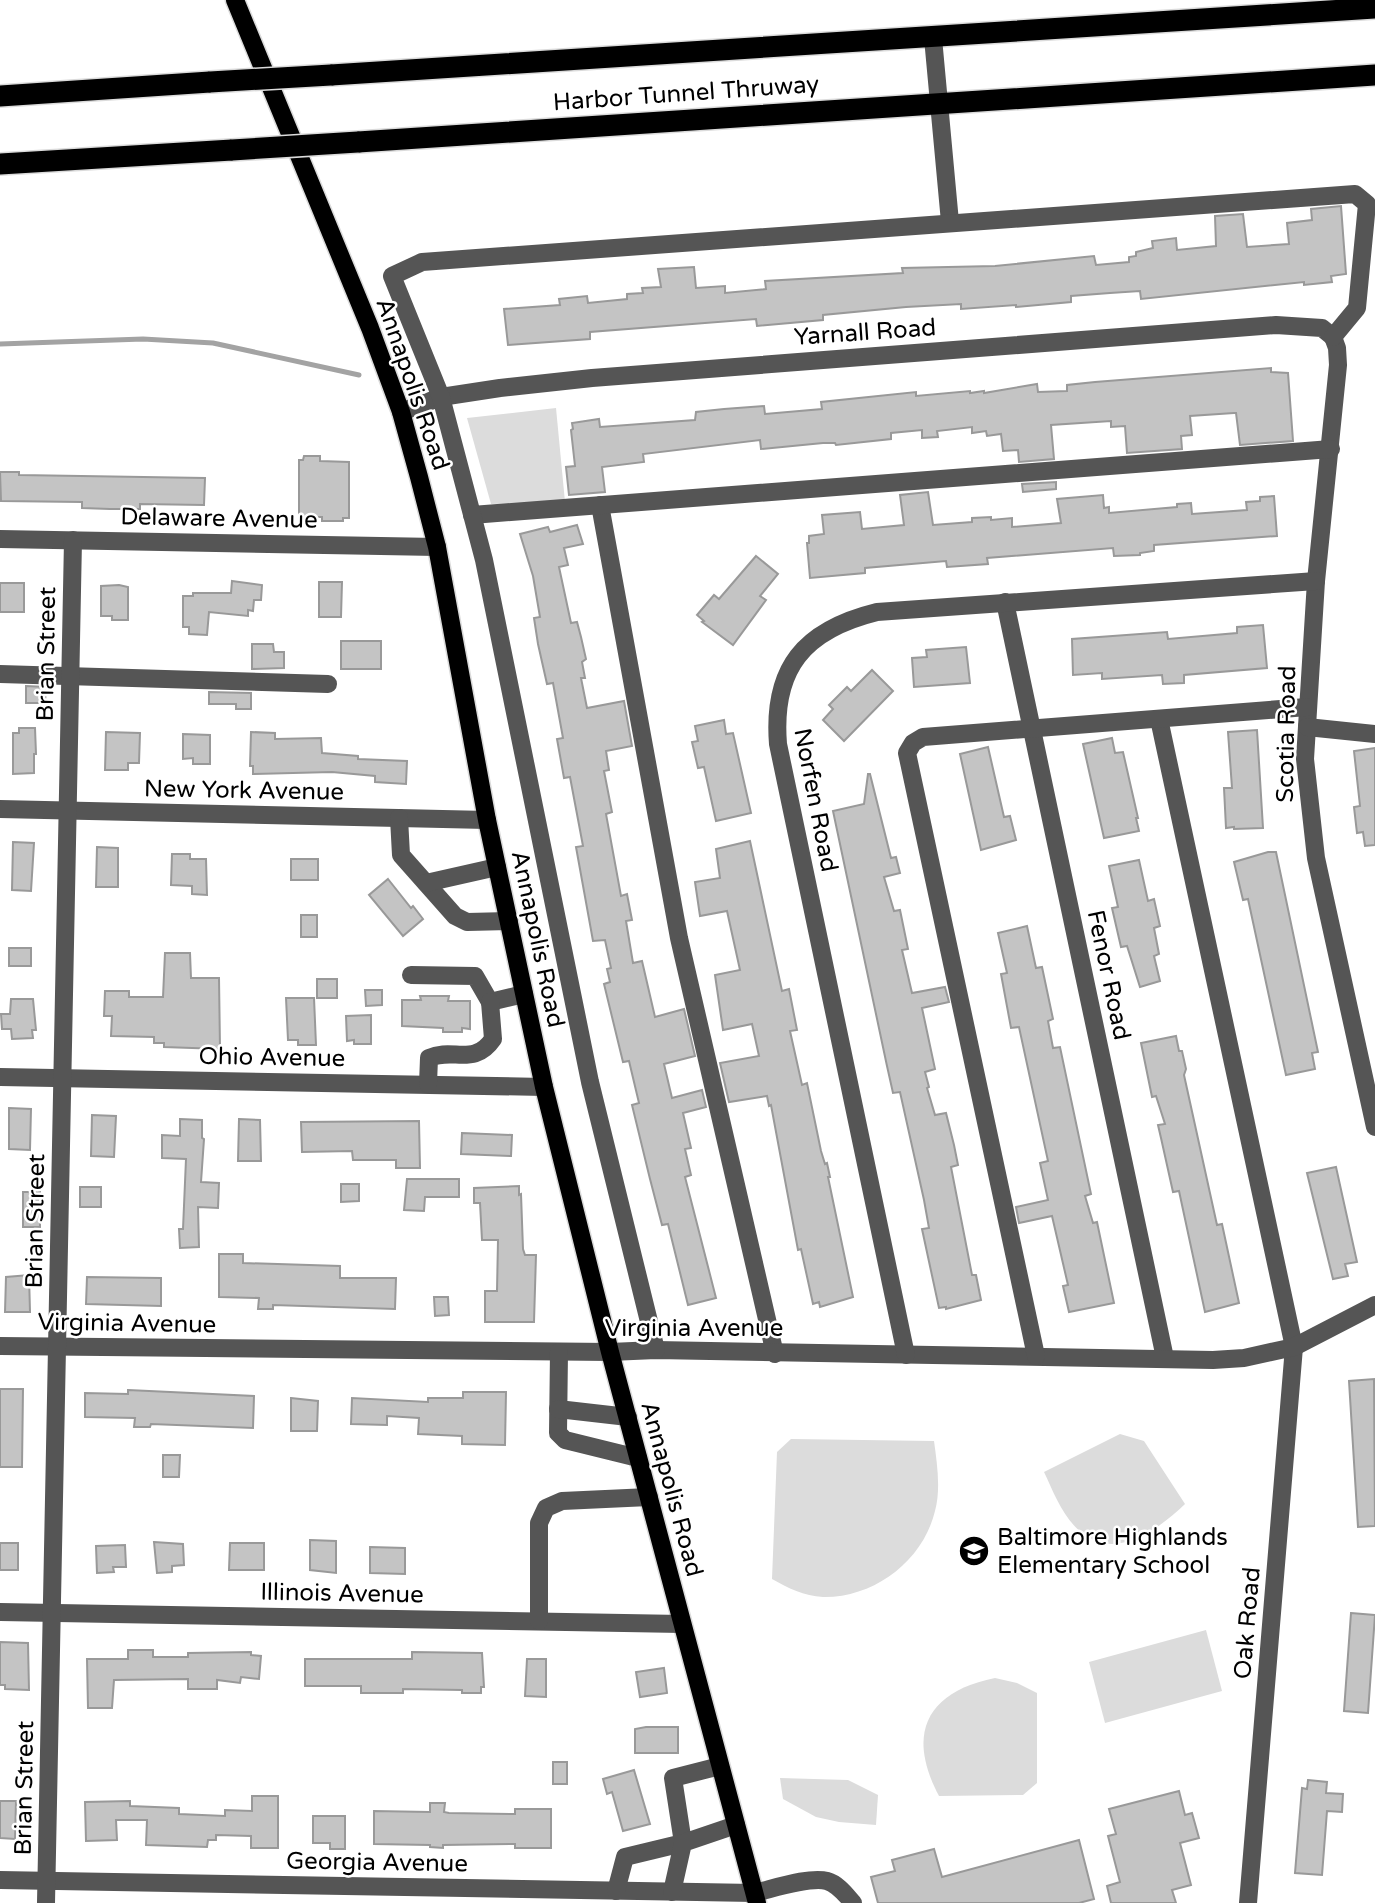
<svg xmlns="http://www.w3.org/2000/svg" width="1375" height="1903" font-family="'Varela Round',sans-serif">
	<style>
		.green { fill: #dcdcdc }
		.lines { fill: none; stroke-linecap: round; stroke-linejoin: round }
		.stream { stroke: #a3a3a3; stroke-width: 5 }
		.building { fill: #c4c4c4; stroke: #999; stroke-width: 2 }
		.major-casing { stroke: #dbdbdb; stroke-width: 21 }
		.highway-casing { stroke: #dbdbdb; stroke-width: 24 }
		.minor { stroke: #555; stroke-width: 18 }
		.major { stroke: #000; stroke-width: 18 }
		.highway { stroke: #000; stroke-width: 21 }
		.highway-bridge-casing { stroke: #dbdbdb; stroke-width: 24; stroke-linecap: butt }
		.highway-bridge { stroke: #000; stroke-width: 21 }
		.labels { text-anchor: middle; stroke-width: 5; stroke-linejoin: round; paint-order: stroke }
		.street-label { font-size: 24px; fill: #000; stroke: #fff }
		.poi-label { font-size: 24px; fill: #000; stroke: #fff; text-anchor: start }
	</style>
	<rect width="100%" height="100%" fill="#fff"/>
	<g class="green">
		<polygon points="556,408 565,502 491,504 467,418"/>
		<path d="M 1120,1434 L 1144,1441 L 1185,1504 C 1161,1527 1119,1560 1085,1535 C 1064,1521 1054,1493 1044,1472 Z"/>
		<path d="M 791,1439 L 934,1441 C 937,1463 941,1489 935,1511 C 923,1561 874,1598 823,1597 C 804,1596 788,1588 772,1579 L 777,1452 Z"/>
		<polygon points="1206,1630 1222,1691 1105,1723 1089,1662"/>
		<path d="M 995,1678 L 1017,1683 L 1037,1693 L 1037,1783 L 1023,1795 L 939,1796 C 906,1734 926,1692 995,1678 Z"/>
		<polygon points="780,1778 848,1780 878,1795 876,1825 839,1822 816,1817 783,1799"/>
	</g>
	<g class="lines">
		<polyline class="stream" points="0,344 143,339 213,343 359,375"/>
	</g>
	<g class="building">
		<polygon points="1341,206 1346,274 1331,276 1332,282 1304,285 1304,282 1141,299 1140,291 1110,293 1071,296 1071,302 1016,307 1016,305 961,309 961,304 906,307 823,315 823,320 757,326 756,319 590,332 590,339 508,345 504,309 560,305 559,299 587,296 588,303 627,299 627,294 643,293 642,288 661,287 658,269 694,267 696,288 725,286 725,293 766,289 765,281 903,273 902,268 995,266 1094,256 1096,265 1129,262 1129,257 1136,256 1136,252 1153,248 1152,241 1176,238 1177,250 1216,246 1215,216 1243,214 1247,247 1289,244 1287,223 1312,220 1311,209"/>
		<polygon points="1271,368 1271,372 1288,373 1293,441 1240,445 1236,413 1234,413 1190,416 1192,435 1181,436 1182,449 1127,453 1125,426 1111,427 1111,421 1051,425 1054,459 1019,462 1018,450 1003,451 1001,434 987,436 986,431 972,433 972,427 937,431 938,437 922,438 922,430 891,433 891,439 836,445 835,443 823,443 761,449 760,440 643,454 644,462 602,467 605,492 569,495 566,467 575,466 571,430 573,429 572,423 599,419 600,427 695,420 696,412 724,409 764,406 765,414 822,409 821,402 916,392 916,396 970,391 970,393 984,391 984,393 1037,384 1038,392 1067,391 1067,385 1095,382"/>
		<polygon points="304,456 320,456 320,461 349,462 349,518 343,518 343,521 322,521 322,517 299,517 299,460 303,460"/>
		<polygon points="0,472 19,472 19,475 205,478 204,505 140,504 140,509 110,509 82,508 82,502 1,501"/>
		<polygon points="1056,482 1056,489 1023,492 1022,484"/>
		<polygon points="928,492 933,525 972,522 972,518 991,517 991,520 1012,518 1012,527 1061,523 1057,499 1103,495 1104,508 1109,507 1109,513 1177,507 1177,504 1191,503 1192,514 1247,510 1246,502 1260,501 1260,497 1274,496 1277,536 1154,545 1154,551 1140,553 1140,555 1114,556 1113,548 987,558 988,564 947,567 946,561 865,568 865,573 810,578 807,543 809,543 809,536 824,534 822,515 860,512 862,529 904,525 900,495"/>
		<polygon points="577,525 583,544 564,548 568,565 559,567 571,623 577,622 581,637 586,659 582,662 585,678 581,678 587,708 624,701 632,746 606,751 609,770 604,771 612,812 606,814 621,896 627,894 632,920 626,921 633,963 642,961 655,1017 684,1009 695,1056 664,1064 672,1098 702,1090 706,1107 683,1113 691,1148 685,1149 691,1175 685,1177 716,1298 688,1305 668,1224 662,1225 650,1179 632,1105 639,1103 629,1061 623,1062 604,984 610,982 607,969 611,968 605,940 593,941 576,847 583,846 570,777 564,778 557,739 563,738 553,683 547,684 538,644 534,618 540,617 533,576 520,534 548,527 550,532"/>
		<polygon points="756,556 778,574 760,596 766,600 733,645 702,622 704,621 697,615 714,595 719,599"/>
		<polygon points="232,581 262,585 261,600 254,600 253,611 248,610 248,616 209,612 207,635 189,634 189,627 183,627 183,596 193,596 193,593 231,593"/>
		<polygon points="319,582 342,582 341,617 319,617"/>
		<rect x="0" y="583" width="24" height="29"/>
		<polygon points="119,585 128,587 128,620 112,620 112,616 101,616 101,586"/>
		<polygon points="1263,625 1267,668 1184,675 1184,683 1163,684 1162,675 1102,679 1102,673 1073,675 1072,639 1167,632 1168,639 1237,633 1237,627"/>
		<rect x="341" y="641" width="40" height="28"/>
		<polygon points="252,644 273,644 274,652 284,652 284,668 252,669"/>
		<polygon points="966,647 970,683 914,687 912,658 927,657 926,650"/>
		<polygon points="872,670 893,691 844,741 823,720 833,709 829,705 847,687 851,691"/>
		<polygon points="26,686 46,687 45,703 26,703"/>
		<polygon points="209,692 251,693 251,709 236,709 236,704 209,704"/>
		<polygon points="724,720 726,734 733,733 751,813 716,821 704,767 698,768 692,742 698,741 695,726"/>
		<polygon points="19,728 35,728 36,754 34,754 34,773 13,774 13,733 19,733"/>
		<polygon points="1257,730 1263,828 1234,829 1234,827 1226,828 1224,788 1232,788 1228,732"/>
		<polygon points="106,732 140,733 139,763 128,763 128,770 105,770"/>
		<polygon points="251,732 275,733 275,739 321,738 322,753 358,756 358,759 407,761 406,784 375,782 375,776 332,772 253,774 253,766 250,766"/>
		<polygon points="183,734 210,735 210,764 193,764 193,758 183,759"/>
		<polygon points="1112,738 1115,753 1123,752 1138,818 1136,818 1139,831 1104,838 1083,744"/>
		<polygon points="988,747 1004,817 1010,816 1016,840 981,850 960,754"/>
		<polygon points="1375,748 1375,845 1365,846 1363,832 1357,833 1354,807 1360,806 1354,751"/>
		<polygon points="868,774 870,774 891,858 896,857 900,873 884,877 894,911 900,910 908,949 902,950 912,993 945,987 949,1002 922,1008 935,1069 925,1072 929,1087 927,1088 935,1115 946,1113 954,1145 958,1165 951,1167 972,1275 976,1275 981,1300 946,1309 946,1307 939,1308 922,1229 929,1228 924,1200 900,1092 893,1093 887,1066 833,811 864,804"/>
		<polygon points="750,841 782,991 789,989 797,1030 790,1031 802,1085 807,1083 821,1151 825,1164 827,1163 830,1177 828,1177 853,1297 820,1307 819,1302 813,1304 801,1249 798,1250 771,1105 769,1106 767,1096 729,1102 720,1063 759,1056 752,1024 723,1030 715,975 740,970 727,911 700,916 695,882 720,878 716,849"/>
		<polygon points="13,842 34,843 31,891 12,890"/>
		<polygon points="97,847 118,848 118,887 96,887"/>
		<polygon points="1268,852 1276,852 1318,1052 1312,1053 1315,1069 1286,1075 1248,899 1243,900 1234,862"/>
		<polygon points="172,854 190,854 190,859 206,859 207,895 192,894 192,886 171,885"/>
		<rect x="291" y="859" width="27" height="21"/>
		<polygon points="1139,860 1148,901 1154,899 1160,926 1154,928 1159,954 1154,956 1160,981 1140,987 1127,946 1121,947 1112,908 1118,907 1109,866"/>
		<polygon points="388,879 411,908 413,906 423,919 403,936 369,895"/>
		<rect x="301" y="915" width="16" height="22"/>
		<polygon points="1027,926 1036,968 1042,967 1053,1019 1048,1021 1053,1048 1060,1047 1091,1194 1085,1196 1093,1223 1097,1222 1114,1303 1069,1312 1063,1286 1068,1285 1052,1216 1019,1223 1016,1207 1048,1200 1040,1163 1048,1161 1019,1027 1011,1028 1001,974 1007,973 998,933"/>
		<rect x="9" y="948" width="22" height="18"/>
		<polygon points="165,953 190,953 191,978 219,978 220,1049 164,1047 164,1043 154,1043 154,1037 111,1036 112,1016 104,1016 105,991 129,991 129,997 163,997"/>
		<rect x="317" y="979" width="20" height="19"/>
		<polygon points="365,990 382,990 382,1005 366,1006"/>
		<polygon points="420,996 449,996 448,1001 470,1001 470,1029 462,1028 462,1032 443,1032 443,1028 402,1026 402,1000 421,1000"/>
		<polygon points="286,998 314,998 316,1045 298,1045 298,1040 288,1040"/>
		<polygon points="11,999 33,999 36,1030 32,1030 33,1038 12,1039 11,1029 2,1029 1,1014 10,1014"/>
		<polygon points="371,1015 371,1044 354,1044 354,1040 347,1041 346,1016"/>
		<polygon points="1176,1036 1179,1051 1182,1051 1186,1069 1184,1075 1217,1225 1222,1224 1239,1303 1205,1312 1179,1191 1173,1192 1161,1138 1158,1125 1165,1124 1156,1096 1152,1097 1141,1043"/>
		<polygon points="9,1108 31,1109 30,1150 9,1149"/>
		<polygon points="92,1115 116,1116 114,1157 91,1156"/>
		<polygon points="180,1119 202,1120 202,1138 204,1139 201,1182 219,1183 218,1208 198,1207 199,1247 180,1248 179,1229 183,1229 186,1159 162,1158 162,1135 180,1136"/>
		<polygon points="239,1119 260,1120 261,1161 238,1161"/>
		<polygon points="419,1121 420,1168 396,1168 396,1160 353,1160 352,1151 302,1152 301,1122"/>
		<polygon points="462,1133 512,1135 511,1156 461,1154"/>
		<polygon points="1336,1167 1357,1262 1345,1264 1348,1276 1333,1279 1307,1173"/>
		<polygon points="407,1179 459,1179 459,1197 425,1197 424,1211 404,1210"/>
		<polygon points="341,1184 359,1184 359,1201 341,1202"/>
		<polygon points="519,1186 519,1195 521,1194 523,1249 525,1255 536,1255 534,1322 485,1322 485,1291 497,1291 498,1240 482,1240 480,1203 474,1203 474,1188"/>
		<rect x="80" y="1187" width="21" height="20"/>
		<rect x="23" y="1192" width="17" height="35"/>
		<polygon points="219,1254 243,1254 243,1263 340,1266 340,1278 396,1278 395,1309 273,1305 273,1309 258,1309 259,1298 219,1297"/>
		<polygon points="29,1275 30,1312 5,1312 6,1277"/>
		<polygon points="87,1277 161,1278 161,1306 86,1304"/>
		<polygon points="434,1297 448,1297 449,1315 435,1316"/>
		<polygon points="1374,1379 1375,1526 1358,1527 1349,1381"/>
		<polygon points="0,1389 23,1389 22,1467 0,1467"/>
		<polygon points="128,1390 254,1396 253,1428 151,1424 150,1427 134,1427 135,1418 85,1417 85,1393 128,1394"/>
		<polygon points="463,1392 506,1392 505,1445 462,1444 462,1436 418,1434 419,1418 387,1416 387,1425 351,1424 352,1398 428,1402 428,1398 463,1398"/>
		<polygon points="291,1398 318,1401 317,1431 291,1431"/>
		<polygon points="163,1455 180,1455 179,1477 163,1477"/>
		<polygon points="310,1540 336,1541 336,1573 310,1570"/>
		<polygon points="154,1542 183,1544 184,1565 172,1566 172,1572 157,1573"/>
		<rect x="0" y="1543" width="18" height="27"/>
		<polygon points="230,1543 264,1543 264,1570 229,1570"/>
		<polygon points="125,1545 126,1567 113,1567 114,1572 97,1573 96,1546"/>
		<polygon points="370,1547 405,1548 405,1574 370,1573"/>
		<polygon points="1351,1613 1375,1615 1368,1713 1344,1711"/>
		<polygon points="0,1642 28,1643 29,1690 5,1689 5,1685 0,1685"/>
		<polygon points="128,1650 153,1650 153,1657 188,1657 188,1653 251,1652 251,1655 261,1656 259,1679 241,1677 240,1683 217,1680 217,1689 188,1689 188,1679 114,1680 112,1708 88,1708 87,1659 128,1659"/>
		<polygon points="412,1652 482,1653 484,1687 481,1687 481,1693 462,1693 462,1690 403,1689 403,1693 361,1693 361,1686 305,1686 305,1659 412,1659"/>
		<polygon points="527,1659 546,1659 546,1697 525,1696"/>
		<polygon points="664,1668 667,1693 640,1697 636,1672"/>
		<polygon points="646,1727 678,1727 678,1753 635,1753 635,1729"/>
		<rect x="553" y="1762" width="14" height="22"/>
		<polygon points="634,1770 650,1824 623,1831 612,1792 607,1794 603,1779"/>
		<polygon points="1308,1780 1327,1782 1326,1793 1343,1794 1342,1812 1327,1811 1322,1875 1295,1873 1302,1788 1307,1789"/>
		<polygon points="1179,1791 1185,1815 1192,1813 1199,1838 1180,1843 1191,1885 1172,1890 1176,1903 1111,1903 1107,1886 1120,1882 1108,1836 1116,1834 1109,1809"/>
		<polygon points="252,1796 278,1796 278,1848 251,1848 251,1836 216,1835 216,1840 208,1840 207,1847 146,1845 147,1820 116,1820 117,1840 86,1841 85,1802 130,1801 130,1806 179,1808 179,1814 225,1816 225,1810 252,1811"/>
		<polygon points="0,1801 16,1801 15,1839 0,1838"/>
		<polygon points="430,1803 445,1803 444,1812 449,1813 515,1814 515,1809 551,1809 551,1848 515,1848 515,1844 443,1845 443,1848 430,1847 430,1845 374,1844 374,1811 430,1812"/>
		<polygon points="313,1816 345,1816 345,1849 330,1849 330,1843 313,1843"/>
		<polygon points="1079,1840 1094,1899 1079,1903 878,1903 871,1877 895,1871 892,1860 934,1849 942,1877"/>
	</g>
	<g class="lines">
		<g class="major-casing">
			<polyline id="major" points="235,0 370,328 401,412 419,477 437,547 487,820 544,1087 610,1352 757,1903"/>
		</g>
		<g class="highway-casing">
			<g id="highway">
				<polyline points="331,75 1375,8"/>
				<polyline points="0,96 210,82"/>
				<polyline points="358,142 1375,75"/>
				<polyline points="0,164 232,150"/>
			</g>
		</g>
		<g class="minor">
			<polyline points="933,38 950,222"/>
			<polyline points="1333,337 1337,348 1338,365 1316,581 1305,759 1316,858 1375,1127"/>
			<polyline points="401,412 441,397 500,388 592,378 1276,325 1322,328 1333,337"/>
			<polyline points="600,505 679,938 775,1354"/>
			<polyline points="472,515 1331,449"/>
			<polyline points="0,539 437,547"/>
			<polyline points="1005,602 1165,1358"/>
			<polyline points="0,674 328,684"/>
			<polyline points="1159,719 1294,1347 1248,1903"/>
			<polyline points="1307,727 1375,734"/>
			<polyline points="0,809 487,820"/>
			<polyline points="399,818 401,855 455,916 467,922 509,921"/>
			<polyline points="426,883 497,867"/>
			<polyline points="411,975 475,976 490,1002 524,994"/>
			<polyline points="0,1077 544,1087"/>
			<path d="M 428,1084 L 429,1058 C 453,1047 474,1067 493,1039 L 490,1002"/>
			<polyline points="0,1346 610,1352 656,1350 1213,1360 1244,1358 1294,1347 1375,1305"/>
			<polyline points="656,1350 590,1082 484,560 441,397 392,276 422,262 1355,194 1367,204 1357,308 1333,337"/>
			<polyline points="559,1352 558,1433 565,1440 638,1458"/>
			<path d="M 906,1355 L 778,744 C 772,668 804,630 877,612 L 1316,581"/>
			<polyline points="1036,1356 907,753 913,743 923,737 1307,707"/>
			<polyline points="558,1409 628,1417"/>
			<polyline points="0,1612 682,1624"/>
			<polyline points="539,1621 539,1523 546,1508 562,1501 649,1497"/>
			<path d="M 0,1880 L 754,1893 C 772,1889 810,1876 827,1881 C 838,1884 846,1895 853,1903"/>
			<polyline points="616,1891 625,1857 683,1843 673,1778 720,1766"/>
			<polyline points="672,1892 683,1843 736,1825"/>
			<polyline points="46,1903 73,540"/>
		</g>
		<use href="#major" class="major"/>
		<use href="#highway" class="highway"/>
		<g class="highway-bridge-casing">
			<g id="highway-bridge">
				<polyline points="210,82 331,75"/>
				<polyline points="232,150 358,142"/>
			</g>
		</g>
		<use href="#highway-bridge" class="highway-bridge"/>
	</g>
	<defs>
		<g id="school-disc" transform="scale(1.575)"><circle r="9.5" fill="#000" stroke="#fff"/><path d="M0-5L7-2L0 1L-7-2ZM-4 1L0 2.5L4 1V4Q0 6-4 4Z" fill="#fff"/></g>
	</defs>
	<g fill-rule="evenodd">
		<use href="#school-disc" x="974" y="1551"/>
	</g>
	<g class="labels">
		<g class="street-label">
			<text transform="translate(686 93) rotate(-4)" y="8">Harbor Tunnel Thruway</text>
			<text transform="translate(865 332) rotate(-4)" y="8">Yarnall Road</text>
			<text transform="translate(413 384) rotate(71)" y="8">Annapolis Road</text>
			<text transform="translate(219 518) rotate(1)" y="8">Delaware Avenue</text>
			<text transform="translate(46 654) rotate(-89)" y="8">Brian Street</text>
			<text transform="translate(1286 734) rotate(-89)" y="8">Scotia Road</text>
			<text transform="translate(244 790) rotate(1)" y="8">New York Avenue</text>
			<text transform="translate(816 800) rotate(79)" y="8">Norfen Road</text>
			<text transform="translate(538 939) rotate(78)" y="8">Annapolis Road</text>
			<text transform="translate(1109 975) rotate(78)" y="8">Fenor Road</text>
			<text transform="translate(272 1057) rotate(1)" y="8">Ohio Avenue</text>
			<text transform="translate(35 1221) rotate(-89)" y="8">Brian Street</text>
			<text transform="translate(127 1323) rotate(1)" y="8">Virginia Avenue</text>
			<text x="694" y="1336">Virginia Avenue</text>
			<text transform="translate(672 1489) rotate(75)" y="8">Annapolis Road</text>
			<text transform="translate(342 1593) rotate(1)" y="8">Illinois Avenue</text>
			<text transform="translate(1247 1623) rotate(-85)" y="8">Oak Road</text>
			<text transform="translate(24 1788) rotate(-89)" y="8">Brian Street</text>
			<text transform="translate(377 1862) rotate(1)" y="8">Georgia Avenue</text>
		</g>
		<g class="poi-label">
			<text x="997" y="1545">Baltimore Highlands<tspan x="997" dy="28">Elementary School</tspan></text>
		</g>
	</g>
</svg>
